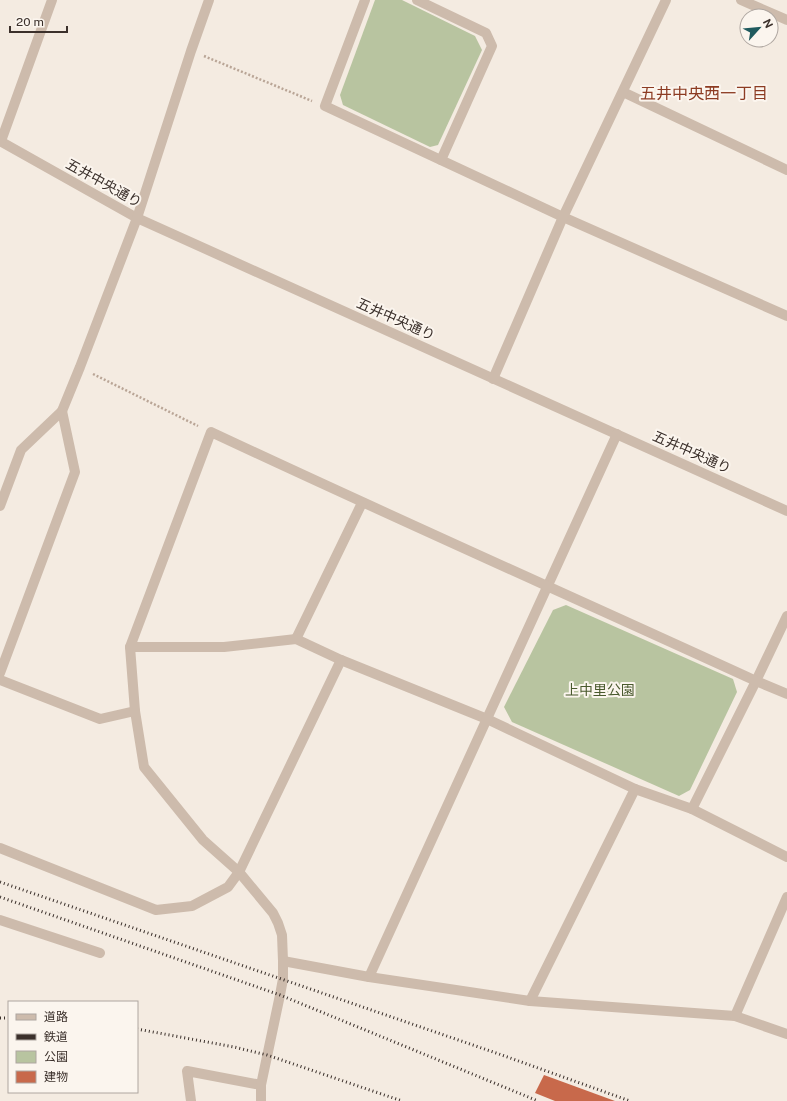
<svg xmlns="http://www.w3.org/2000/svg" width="787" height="1101" font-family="'Public Sans','Noto Sans JP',sans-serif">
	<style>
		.green { fill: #b8c4a0 }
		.building { fill: #c8694b }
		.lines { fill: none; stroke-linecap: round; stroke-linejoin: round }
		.path { stroke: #b9a596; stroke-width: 2.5; stroke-dasharray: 2 2; stroke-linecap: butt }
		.minor { stroke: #cdbbac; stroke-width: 10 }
		.rail { stroke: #3b302b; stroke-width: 3; stroke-dasharray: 1 3; stroke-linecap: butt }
		.labels { text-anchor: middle; stroke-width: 4; stroke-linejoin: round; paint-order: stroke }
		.street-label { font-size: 14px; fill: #3b302b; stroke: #fbf5ee }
		.park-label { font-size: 14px; fill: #4a5a2e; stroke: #fbf5ee }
		.quarter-label { font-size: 16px; fill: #8c3b22; stroke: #fbf5ee }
	</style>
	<rect width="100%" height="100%" fill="#f4ebe1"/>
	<g class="green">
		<polygon points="375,0 402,0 475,36 482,50 438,145 430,147 343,105 340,95"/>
		<polygon points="566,605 733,679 737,692 690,790 679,796 512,722 504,707 553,610"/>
	</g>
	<polygon class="building" points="544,1075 615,1101 555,1101 535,1093"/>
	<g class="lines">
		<g class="path">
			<polyline points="204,56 312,101"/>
			<polyline points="93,374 198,426"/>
		</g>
		<g class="minor">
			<polyline points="365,0 325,106 563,217 787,316"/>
			<polyline points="417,0 486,33 492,46 441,160"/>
			<polyline points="741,0 787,20"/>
			<polyline points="623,92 787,170"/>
			<polyline points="0,141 137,218 787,511"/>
			<polyline points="1,141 52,0"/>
			<polyline points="493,379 563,217 666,0"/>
			<polyline points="0,506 21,450 62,411 80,367 137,218 191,51 209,0"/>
			<polyline points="296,639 362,503"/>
			<polyline points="130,647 224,647 296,639 341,660 487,719 635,789 692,809 787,857"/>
			<polyline points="0,673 75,472 62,411"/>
			<polyline points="0,680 100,719 135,711"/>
			<polyline points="692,809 756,681 787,616"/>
			<polyline points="0,848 156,910 192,906 228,887 239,872 341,660"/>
			<polyline points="0,920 100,953"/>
			<polyline points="283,961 369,977 530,1001 735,1016 787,1034"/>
			<polyline points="369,977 617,434"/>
			<polyline points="530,1001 635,789"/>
			<polyline points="735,1016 787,897"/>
			<polyline points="191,1101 187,1071 261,1085"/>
			<path d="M 261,1101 L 261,1085 L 280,995 L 283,979 L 283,961 L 282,935 L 278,923 L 273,913 L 239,872 L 203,840 L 144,767 L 135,711 L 130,647 L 211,432 C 392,517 575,598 756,681 L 787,694"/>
		</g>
		<g class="rail">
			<polyline points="0,882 499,1054 630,1101"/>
			<polyline points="0,897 280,995 538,1101"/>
			<polyline points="0,1018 9,1018"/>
			<polyline points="137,1029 234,1047 267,1055 402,1101"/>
		</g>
	</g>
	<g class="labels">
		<g class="street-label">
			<text transform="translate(104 183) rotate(29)" y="5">五井中央通り</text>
			<text transform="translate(396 319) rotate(24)" y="5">五井中央通り</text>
			<text transform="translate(692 452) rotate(24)" y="5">五井中央通り</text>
		</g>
		<g class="park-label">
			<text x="600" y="695">上中里公園</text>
		</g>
		<g class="quarter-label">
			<text x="704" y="99">五井中央西一丁目</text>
		</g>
	</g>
	<rect x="8" y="1001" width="130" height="92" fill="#fbf5ee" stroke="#aea6a0"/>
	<rect x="16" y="1014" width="20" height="6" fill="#cdbbac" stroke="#aea6a0"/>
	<text x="44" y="1021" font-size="12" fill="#3b302b">道路</text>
	<rect x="16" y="1034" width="20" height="6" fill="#3b302b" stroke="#aea6a0"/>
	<text x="44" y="1041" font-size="12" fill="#3b302b">鉄道</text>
	<rect x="16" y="1051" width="20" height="12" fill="#b8c4a0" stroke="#aea6a0"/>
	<text x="44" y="1061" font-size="12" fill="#3b302b">公園</text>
	<rect x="16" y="1071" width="20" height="12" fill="#c8694b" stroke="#aea6a0"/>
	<text x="44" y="1081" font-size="12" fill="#3b302b">建物</text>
	<g transform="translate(759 28) rotate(63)"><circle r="19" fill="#fbf5ee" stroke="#aea6a0"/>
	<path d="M0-3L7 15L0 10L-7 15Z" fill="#1f5a5e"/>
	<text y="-6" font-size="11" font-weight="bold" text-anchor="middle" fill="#3b302b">N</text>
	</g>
	<path d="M10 26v6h57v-6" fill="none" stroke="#3b302b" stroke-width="2"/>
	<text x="16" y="26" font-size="12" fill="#3b302b" stroke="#fbf5ee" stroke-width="3" paint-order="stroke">20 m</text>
</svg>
